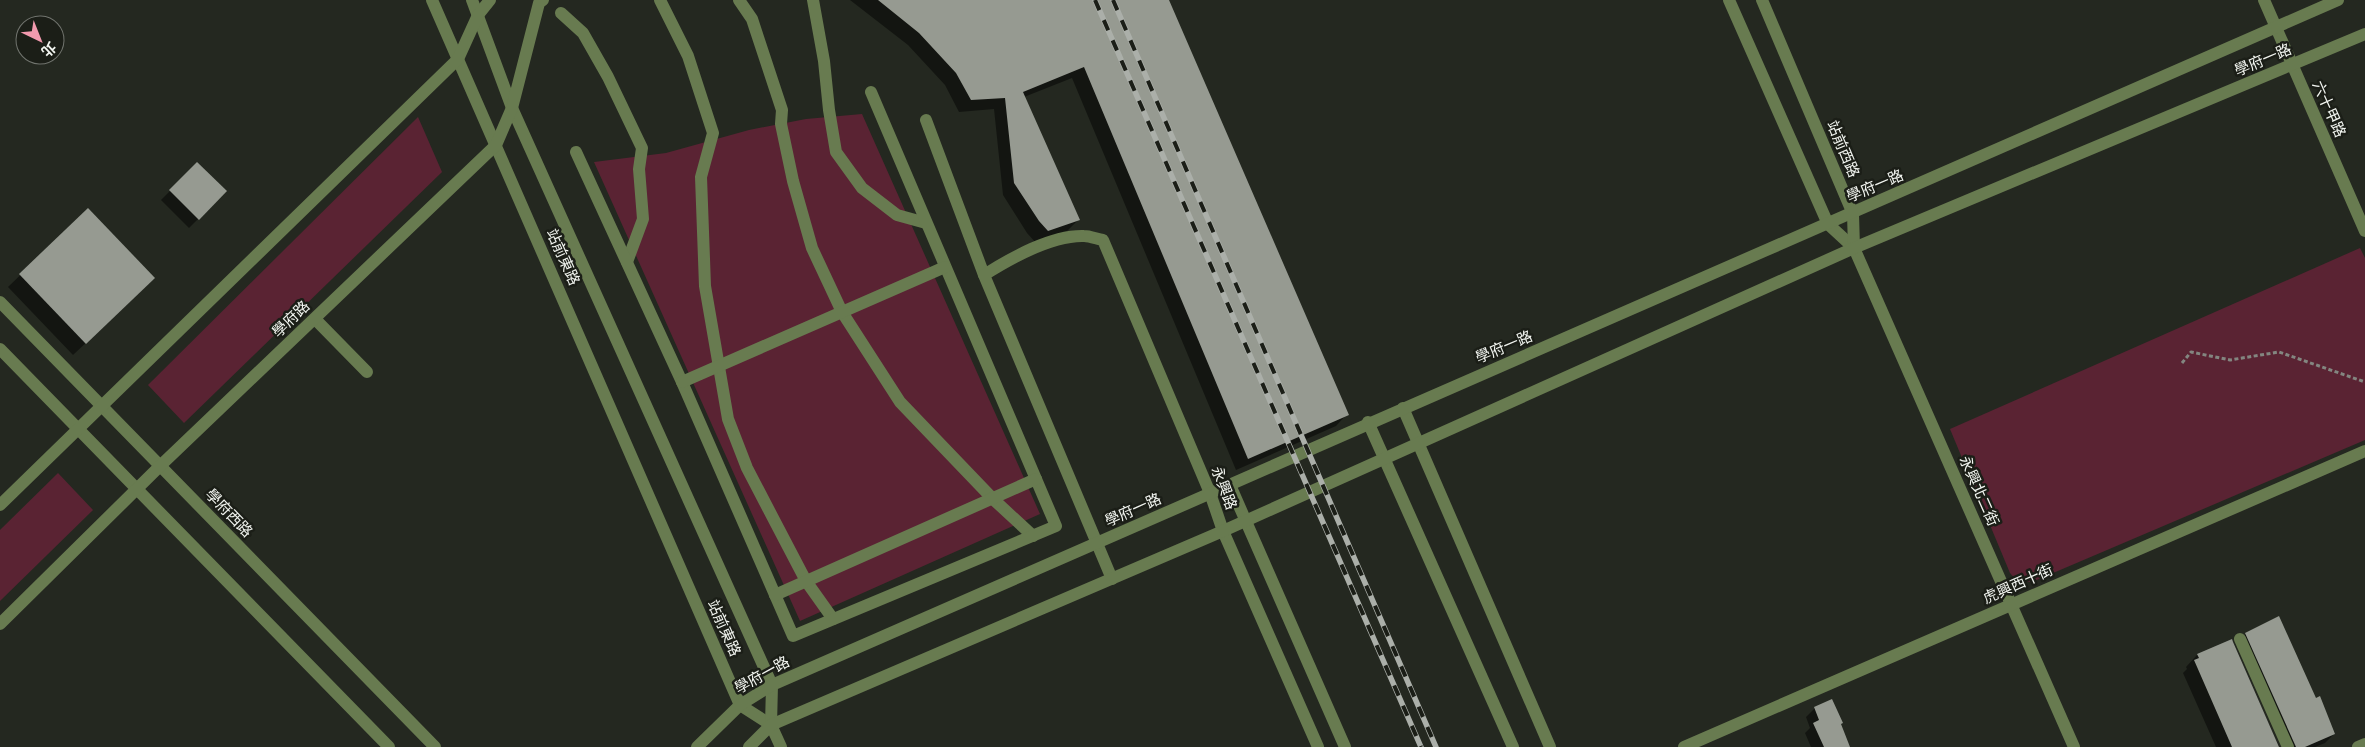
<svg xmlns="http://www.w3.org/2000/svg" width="2365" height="747" font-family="'Open Sans','Noto Sans TC',sans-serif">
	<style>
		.green { fill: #5a2333 }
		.shadow { fill: #0007 }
		.building { fill: #969a91 }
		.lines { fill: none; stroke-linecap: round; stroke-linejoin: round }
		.path { stroke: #838680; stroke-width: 3; stroke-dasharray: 4 2.5; stroke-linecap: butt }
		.minor { stroke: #687b50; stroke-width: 12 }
		.rail-casing { stroke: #abafa9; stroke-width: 5.5 }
		.rail { stroke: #1b1e17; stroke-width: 4; stroke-dasharray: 11; stroke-linecap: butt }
		.labels { text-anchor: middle; stroke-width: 5; stroke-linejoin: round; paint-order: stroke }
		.street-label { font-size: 15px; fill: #f3f6f1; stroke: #1b1e17 }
	</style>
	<rect width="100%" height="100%" fill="#242820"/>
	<g class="green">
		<polygon points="862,114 1040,514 800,621 594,162 666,153 749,130 806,119"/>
		<polygon points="418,117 442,172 184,423 148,385"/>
		<polygon points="2360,248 2365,258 2365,440 2032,582 2016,580 2010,573 1950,429"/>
		<polygon points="58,473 93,510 0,601 0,530"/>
	</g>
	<g class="shadow">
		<polygon points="850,0 1168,0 1347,414 1336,426 1236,470 1072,78 1024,97 1079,219 1067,231 1036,243 1027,233 1003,195 994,109 959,112 945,85 908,45"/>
		<polygon points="197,164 226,191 189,228 161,200"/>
		<polygon points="88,210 142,290 73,355 8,287"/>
		<polygon points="2246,634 2315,699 2334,734 2325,743 2315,747 2284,747 2237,643"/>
		<polygon points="2231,640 2279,747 2216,747 2183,673 2187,669 2186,667 2197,655"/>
		<polygon points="1815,708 1839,725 1849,747 1811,747 1805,733 1810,728 1806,717"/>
	</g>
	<g class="building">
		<polygon points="878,0 1169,0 1349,415 1248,459 1084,67 1023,92 1080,220 1048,231 1039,221 1014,183 1005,98 971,100 956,73 919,33"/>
		<polygon points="197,162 227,191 199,220 169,190"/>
		<polygon points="88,208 155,278 86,344 19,274"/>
		<polygon points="2279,616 2316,698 2320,696 2335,734 2305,747 2296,747 2245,633"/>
		<polygon points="2232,639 2233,642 2279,747 2232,747 2194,660 2199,658 2197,654"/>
		<polygon points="1832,699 1843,723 1841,724 1850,747 1824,747 1813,723 1819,720 1814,707"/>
	</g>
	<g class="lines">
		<polyline class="path" points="2182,363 2191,352 2230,360 2279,352 2365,382"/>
		<g class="minor">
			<polyline points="432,0 740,705 771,725"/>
			<polyline points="472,0 512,108 772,685 771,725 781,747"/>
			<polyline points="660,0 688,56 713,133 701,177 705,286 728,419 747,468 772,516 806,581 833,619"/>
			<polyline points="739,0 752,19 782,110 781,124 793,181 812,248 842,312 900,402 993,499 1033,536"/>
			<polyline points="813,0 824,61 829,110 836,152 862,188 897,215 926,223"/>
			<polyline points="1729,0 1828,224 1854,248"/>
			<polyline points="1762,0 1853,214 1854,248 2074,747"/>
			<polyline points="2264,0 2365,231"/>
			<polyline points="561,13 583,33 608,77 642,148 639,169 643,219 627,262"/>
			<polyline points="926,120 984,275"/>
			<polyline points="576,152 682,382 793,636 1056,526 871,92"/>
			<polyline points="0,302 435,747"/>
			<polyline points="315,319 367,372"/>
			<polyline points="0,349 389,747"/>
			<polyline points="682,382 945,267"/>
			<polyline points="1403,408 1550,747"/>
			<polyline points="1368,422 1513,747"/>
			<polyline points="1230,485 1345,747"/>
			<polyline points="0,505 458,59 478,15 490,0"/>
			<path d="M 1112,579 L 984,275 C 1011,258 1051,235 1084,236 C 1090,236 1097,239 1103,240 L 1210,493 L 1223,531 L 1318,747"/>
			<polyline points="775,595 1036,479"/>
			<polyline points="0,624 160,466 496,145 512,108 539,3 543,0"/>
			<polyline points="2240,639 2288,747"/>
			<polyline points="697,747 740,705 772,685 2338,0"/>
			<polyline points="749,747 771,725 1223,531 1854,248 2365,34"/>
			<polyline points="1684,747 2365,451"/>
			<polyline points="2358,747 2365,744"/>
		</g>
		<g class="rail-casing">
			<g id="rail">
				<polyline points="1095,0 1421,747"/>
				<polyline points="1113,0 1436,747"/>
			</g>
		</g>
		<use href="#rail" class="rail"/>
	</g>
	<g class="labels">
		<g class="street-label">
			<text transform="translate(2263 60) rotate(-23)" y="5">學府一路</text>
			<text transform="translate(2329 109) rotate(66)" y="5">六十甲路</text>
			<text transform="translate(1843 149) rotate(67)" y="5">站前西路</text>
			<text transform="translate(1875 186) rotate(-23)" y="5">學府一路</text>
			<text transform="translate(563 257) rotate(66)" y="5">站前東路</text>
			<text transform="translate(291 319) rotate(-44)" y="5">學府路</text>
			<text transform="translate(1504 347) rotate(-23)" y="5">學府一路</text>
			<text transform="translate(1224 488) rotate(69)" y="5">永興路</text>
			<text transform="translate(1979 491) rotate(66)" y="5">永興北二街</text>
			<text transform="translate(1133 510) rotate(-24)" y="5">學府一路</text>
			<text transform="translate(229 513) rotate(46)" y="5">學府西路</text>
			<text transform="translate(2018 584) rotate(-24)" y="5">虎興西十街</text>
			<text transform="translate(724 628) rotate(66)" y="5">站前東路</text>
			<text transform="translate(762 675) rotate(-29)" y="5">學府一路</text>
		</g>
	</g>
	<g transform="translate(40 40) rotate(137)"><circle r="24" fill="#1b1e17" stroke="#71746e"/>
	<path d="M0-4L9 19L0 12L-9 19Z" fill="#f29aae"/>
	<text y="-8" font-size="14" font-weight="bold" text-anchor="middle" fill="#f3f6f1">北</text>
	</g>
</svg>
